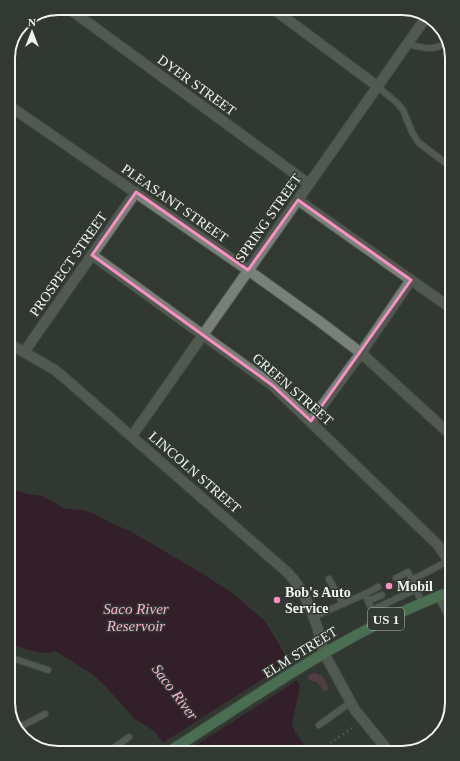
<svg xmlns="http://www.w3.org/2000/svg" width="460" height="761" font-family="'Times New Roman',serif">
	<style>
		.green { fill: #76465c }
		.water { fill: #36001f }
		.pier { fill: #313932 }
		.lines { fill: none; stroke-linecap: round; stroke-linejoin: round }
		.lane-casing { stroke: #515752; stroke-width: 8 }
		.street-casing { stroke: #515752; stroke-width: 12 }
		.secondary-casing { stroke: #515752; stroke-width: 12 }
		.primary-casing { stroke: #515752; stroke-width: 12 }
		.path { stroke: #6f7670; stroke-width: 2; stroke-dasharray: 2 3; stroke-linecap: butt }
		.lane { stroke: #788079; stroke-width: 6 }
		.street { stroke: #788079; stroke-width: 10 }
		.secondary { stroke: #788079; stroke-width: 10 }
		.primary { stroke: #68af79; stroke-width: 10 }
		.marked { fill: none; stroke: #fc8fc2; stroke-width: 3; stroke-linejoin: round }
		.poi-dot { fill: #fc8fc2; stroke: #313932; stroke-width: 1.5 }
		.labels { text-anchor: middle; stroke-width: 3; stroke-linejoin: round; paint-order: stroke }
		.shield { fill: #313932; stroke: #b6bcb7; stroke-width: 1 }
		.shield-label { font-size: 13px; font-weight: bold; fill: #eff4f0 }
		.street-label { font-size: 14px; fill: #eff4f0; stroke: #313932 }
		.poi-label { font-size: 14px; font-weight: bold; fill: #eff4f0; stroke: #313932; text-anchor: start }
		.water-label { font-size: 15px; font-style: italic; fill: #ffb1d4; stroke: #313932 }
		.rim { fill: none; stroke: #eff4f0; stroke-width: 2 }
	</style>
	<rect width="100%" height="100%" fill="#313932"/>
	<path class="green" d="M 314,673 C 323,674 326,680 328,689 L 326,691 L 323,690 L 317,682 L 308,680 L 309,675 Z"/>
	<path class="water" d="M 8,488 L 28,494 L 43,496 L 66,509 L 83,510 L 97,515 L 109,522 L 130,531 L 200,572 L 232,593 L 265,621 L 283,651 L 287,661 L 300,686 L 292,724 L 295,732 L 307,749 L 170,751 L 154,731 L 135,719 L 105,686 L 92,674 L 55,651 C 44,657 20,647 8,643 Z"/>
	<polygon class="pier" points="289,662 299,679 187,751 167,751 161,744"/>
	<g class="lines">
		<g class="lane-casing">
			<g id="lane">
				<path d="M 407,44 C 422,48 435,52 448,41"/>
				<polyline points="377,86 397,103 403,110 412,132 418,142 452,168"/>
				<polyline points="396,578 408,572 412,580 400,586"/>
				<polyline points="329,579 343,604"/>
				<polyline points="365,594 378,624"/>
				<polyline points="368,601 382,595"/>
				<polyline points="422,603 412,580 448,561"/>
				<polyline points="372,610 417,589"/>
				<polyline points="313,617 365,594 378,587"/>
				<polyline points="8,658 15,659 48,670"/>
				<polyline points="319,725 351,702"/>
				<polyline points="18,727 22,735"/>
				<polyline points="16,729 45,714"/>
				<polyline points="108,752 129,737"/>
				<polyline points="68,753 74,750 75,753"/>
			</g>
		</g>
		<g class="street-casing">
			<g id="street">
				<polyline points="68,8 309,184"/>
				<polyline points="8,105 248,270 319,321 361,353 452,436"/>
				<polyline points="298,200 452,309"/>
				<polyline points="92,255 272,385 438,545 446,557 452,570"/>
				<polyline points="24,352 136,192"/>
				<polyline points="311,421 361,353 411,280"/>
				<polyline points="440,596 452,620"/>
				<polyline points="324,653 355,710 386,748"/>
			</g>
		</g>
		<g class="secondary-casing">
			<g id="secondary">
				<polyline points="272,8 377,86"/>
				<path d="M 8,343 L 55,370 L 68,381 L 288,573 C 308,594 318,625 324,653"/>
				<polyline points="132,436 427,16"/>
			</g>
		</g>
		<g class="primary-casing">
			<path id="primary" d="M 170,751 C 261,693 350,629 452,591"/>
		</g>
		<polyline class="path" points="322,749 355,726"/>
		<use href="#lane" class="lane"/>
		<use href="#street" class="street"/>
		<use href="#secondary" class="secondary"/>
		<use href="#primary" class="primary"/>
	</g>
	<path d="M0 0H460V761H0ZM 136,192 L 248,270 L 298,200 L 411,280 L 311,421 L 272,385 L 92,255 Z" fill="#313932" fill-opacity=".55" fill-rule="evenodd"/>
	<path class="marked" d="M 136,192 L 248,270 L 298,200 L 411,280 L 311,421 L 272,385 L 92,255 Z"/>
	<g class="poi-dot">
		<circle cx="389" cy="586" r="4"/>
		<circle cx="277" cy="600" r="4"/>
	</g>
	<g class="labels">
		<rect class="shield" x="368" y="608" width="36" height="22" rx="3"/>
		<g class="shield-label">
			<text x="386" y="624">US 1</text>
		</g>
		<g class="street-label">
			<text transform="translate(197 85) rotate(36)" y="5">DYER STREET</text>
			<text transform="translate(175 203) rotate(35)" y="5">PLEASANT STREET</text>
			<text transform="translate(268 218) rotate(-55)" y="5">SPRING STREET</text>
			<text transform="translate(68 264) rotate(-55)" y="5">PROSPECT STREET</text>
			<text transform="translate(293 389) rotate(41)" y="5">GREEN STREET</text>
			<text transform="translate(195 472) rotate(41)" y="5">LINCOLN STREET</text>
			<text transform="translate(300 652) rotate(-32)" y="5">ELM STREET</text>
		</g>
		<g class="poi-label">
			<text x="397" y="591">Mobil</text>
			<text x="285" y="597">Bob's Auto<tspan x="285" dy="16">Service</tspan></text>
		</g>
		<g class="water-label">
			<text x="136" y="614">Saco River<tspan x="136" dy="17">Reservoir</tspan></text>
			<text transform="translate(175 692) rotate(53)" y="5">Saco River</text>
		</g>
	</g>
	<path d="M0 0H460V761H0ZM58 15H402A43 43 0 0 1 445 58V703A43 43 0 0 1 402 746H58A43 43 0 0 1 15 703V58A43 43 0 0 1 58 15Z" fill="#313932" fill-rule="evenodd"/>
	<path class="rim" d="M58 15H402A43 43 0 0 1 445 58V703A43 43 0 0 1 402 746H58A43 43 0 0 1 15 703V58A43 43 0 0 1 58 15Z"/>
	<g transform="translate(32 32)" stroke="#313932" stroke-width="3" paint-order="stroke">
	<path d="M0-3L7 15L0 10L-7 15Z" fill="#eff4f0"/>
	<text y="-6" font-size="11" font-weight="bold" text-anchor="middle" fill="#eff4f0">N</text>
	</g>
</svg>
